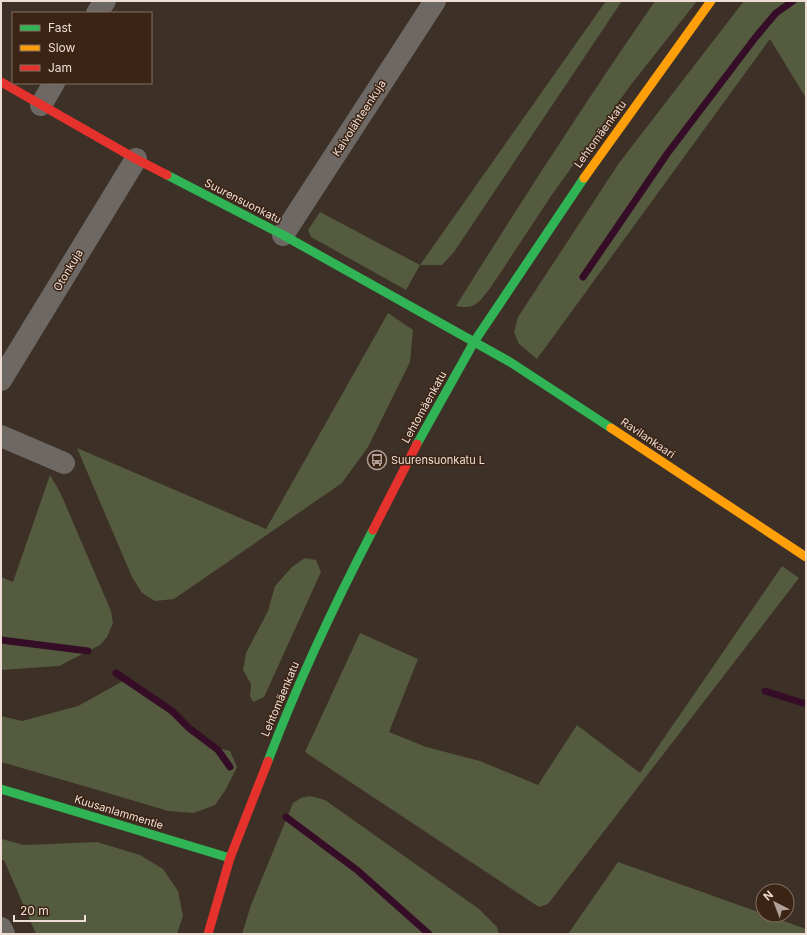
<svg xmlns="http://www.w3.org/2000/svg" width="807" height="935" font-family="Inter,sans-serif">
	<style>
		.green { fill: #545b3e }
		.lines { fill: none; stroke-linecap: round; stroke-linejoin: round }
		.stream { stroke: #360d26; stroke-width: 7 }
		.street { stroke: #6d6863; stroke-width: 22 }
		.fast { stroke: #30b455; stroke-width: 9 }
		.slow { stroke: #ff9f0a; stroke-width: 9 }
		.jam { stroke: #e5322d; stroke-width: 9 }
		.labels { text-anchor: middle; stroke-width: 3; stroke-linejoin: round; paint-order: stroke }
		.street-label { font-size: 11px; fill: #eeddd4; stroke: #3b2414 }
		.poi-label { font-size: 11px; fill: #eeddd4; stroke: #3b2414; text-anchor: start }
	</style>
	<rect width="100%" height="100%" fill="#3d3027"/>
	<g class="green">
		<polygon points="606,1 622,1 454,252 442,265 420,265 406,290 311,237 308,230 320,212 420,265"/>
		<path d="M 655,1 L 697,1 L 630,86 L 551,196 L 491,287 C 479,302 476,310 456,306 C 520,203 586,101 655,1 Z"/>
		<polygon points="744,1 806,1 806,98 770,39 537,359 519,344 514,332 518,317 619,163"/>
		<polygon points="388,313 413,330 410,362 368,447 342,483 174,599 155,601 142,593 132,577 77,448 266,529"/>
		<polygon points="50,475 60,492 111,611 113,623 107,637 100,645 59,666 1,670 1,577 13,582"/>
		<polygon points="305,558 316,560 321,572 264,697 253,702 250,696 251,684 243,670 246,653 268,611 275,586 292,567"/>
		<polygon points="782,566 799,578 548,904 539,907 305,752 360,633 418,659 389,732 426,747 480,761 538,785 577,725 640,773"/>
		<polygon points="123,681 135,683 146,690 191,734 214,747 230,751 237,767 226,789 215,805 194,813 168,811 101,791 1,762 1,716 22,721 78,706"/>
		<polygon points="310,796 325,800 479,909 497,927 499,934 242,934 251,905 293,803 301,798"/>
		<polygon points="2,839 24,845 97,842 140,855 163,869 178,891 183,916 177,934 36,934 4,860 1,860 1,840"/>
		<polygon points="618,862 806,929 806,934 568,934"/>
	</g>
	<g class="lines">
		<g class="stream">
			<polyline points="583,277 667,154 755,38 776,13 793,1"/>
			<polyline points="1,640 88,651"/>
			<polyline points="116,673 172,711 189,728 218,750 230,767"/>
			<polyline points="765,691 806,704"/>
			<polyline points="286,817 357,870 429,934"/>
		</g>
		<g class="street">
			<polyline points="97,13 105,1"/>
			<polyline points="41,105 54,83"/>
			<polyline points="283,235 435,1"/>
			<polyline points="1,380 136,159"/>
			<polyline points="1,436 64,463"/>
			<polyline points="1,928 4,934"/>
		</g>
		<g class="fast">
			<polyline points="167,175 283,235 510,362 611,428"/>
			<polyline points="417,444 474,342 584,178"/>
			<path d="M 268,761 C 298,682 334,605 373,530"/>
			<polyline points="1,789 230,858"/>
		</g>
		<g class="slow">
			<polyline points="584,178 711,1"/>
			<polyline points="611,428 806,557"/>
		</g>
		<g class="jam">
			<polyline points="1,82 136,159 167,175"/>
			<polyline points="373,530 417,444"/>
			<polyline points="208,934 230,858 268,761"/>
		</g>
	</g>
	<defs>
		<g id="bus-ring" transform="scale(1)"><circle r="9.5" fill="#3b2414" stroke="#b0a097" stroke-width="1.5"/><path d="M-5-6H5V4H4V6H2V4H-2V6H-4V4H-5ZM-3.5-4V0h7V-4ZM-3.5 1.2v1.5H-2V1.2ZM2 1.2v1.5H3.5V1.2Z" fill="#b0a097"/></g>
	</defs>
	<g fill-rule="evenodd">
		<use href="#bus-ring" x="377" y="460"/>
	</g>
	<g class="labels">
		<g class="street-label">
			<text transform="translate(359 118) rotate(-57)" y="4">Kaivolähteenkuja</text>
			<text transform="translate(600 134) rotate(-54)" y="4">Lehtomäenkatu</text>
			<text transform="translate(243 201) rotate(27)" y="4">Suurensuonkatu</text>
			<text transform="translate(68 270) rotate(-59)" y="4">Otonkuja</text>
			<text transform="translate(424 407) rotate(-61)" y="4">Lehtomäenkatu</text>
			<text transform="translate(648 438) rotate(34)" y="4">Ravilankaari</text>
			<text transform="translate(280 699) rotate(-67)" y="4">Lehtomäenkatu</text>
			<text transform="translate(119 812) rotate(17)" y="4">Kuusanlammentie</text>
		</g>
		<g class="poi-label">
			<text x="391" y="464">Suurensuonkatu L</text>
		</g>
	</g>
	<rect width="807" height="935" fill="none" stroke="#eeddd4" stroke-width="4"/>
	<rect x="12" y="12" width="140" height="72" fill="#3b2414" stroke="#836e61"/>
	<rect x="20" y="25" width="20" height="6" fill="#30b455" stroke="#836e61"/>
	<text x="48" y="32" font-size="12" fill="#eeddd4">Fast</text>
	<rect x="20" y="45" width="20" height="6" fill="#ff9f0a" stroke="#836e61"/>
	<text x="48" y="52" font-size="12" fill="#eeddd4">Slow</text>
	<rect x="20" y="65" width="20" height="6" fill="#e5322d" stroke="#836e61"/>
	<text x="48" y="72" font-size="12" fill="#eeddd4">Jam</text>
	<g transform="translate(775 903) rotate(318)"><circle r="19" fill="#3b2414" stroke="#836e61"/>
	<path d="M0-3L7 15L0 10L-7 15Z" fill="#b0a097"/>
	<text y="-6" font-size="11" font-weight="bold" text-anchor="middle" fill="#eeddd4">N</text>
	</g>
	<path d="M14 915v6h71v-6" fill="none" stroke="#eeddd4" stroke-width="2"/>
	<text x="20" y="915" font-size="12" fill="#eeddd4" stroke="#3b2414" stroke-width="3" paint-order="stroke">20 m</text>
</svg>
